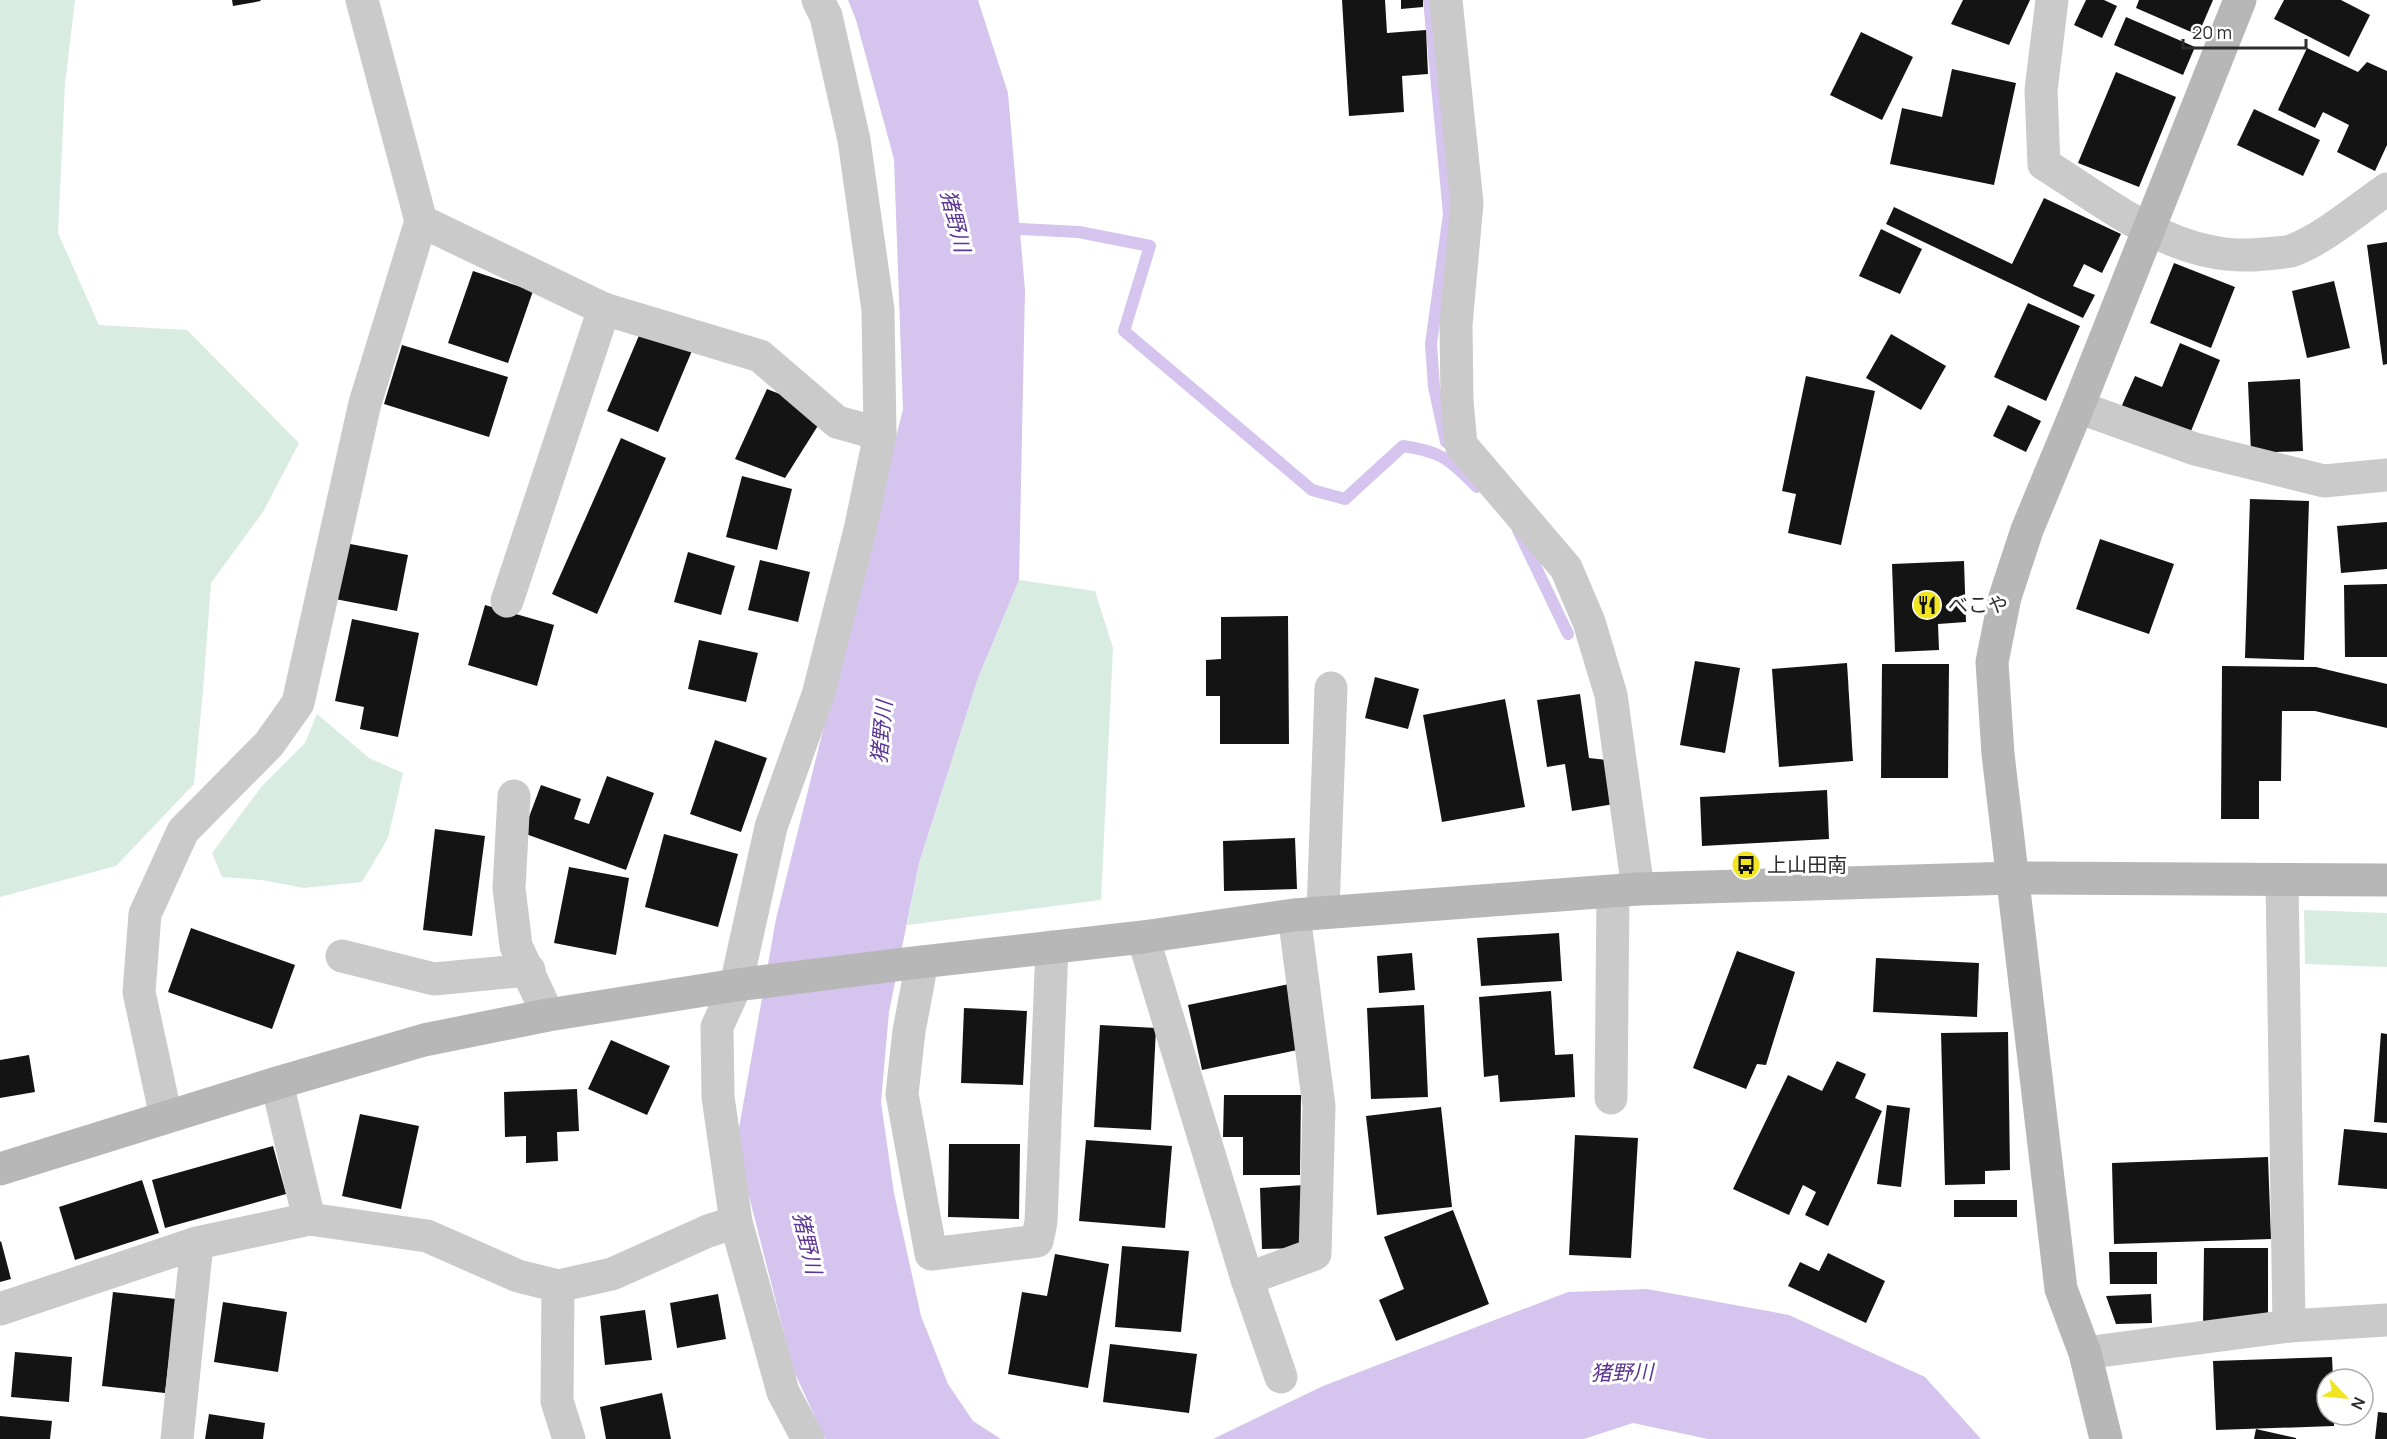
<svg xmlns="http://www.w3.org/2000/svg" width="2387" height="1439" font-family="Manrope,'Noto Sans JP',sans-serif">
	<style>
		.green { fill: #d9ece2 }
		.water { fill: #d5c4ed }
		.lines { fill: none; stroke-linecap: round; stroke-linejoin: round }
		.stream { stroke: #d5c4ed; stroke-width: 12 }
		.building { fill: #141414 }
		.street { stroke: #cacaca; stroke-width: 33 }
		.secondary { stroke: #b7b7b7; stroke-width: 33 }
		.labels { text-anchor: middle; stroke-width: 6; stroke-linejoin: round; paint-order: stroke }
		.poi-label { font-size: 20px; fill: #2d2d2d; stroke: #fff; text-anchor: start }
		.water-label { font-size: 21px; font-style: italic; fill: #5c3694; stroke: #fff }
	</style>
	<rect width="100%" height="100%" fill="#fff"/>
	<g class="green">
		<polygon points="0,0 75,0 65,84 58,233 99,325 187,330 299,443 263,512 211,583 203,691 194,784 116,866 0,897"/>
		<polygon points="1019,580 1095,591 1113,648 1101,900 907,925 919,863 978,678"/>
		<polygon points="317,714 369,758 403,773 388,838 362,882 304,888 261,880 222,877 212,853 262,786 305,743"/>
		<polygon points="2304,910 2387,913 2387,967 2305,964"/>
	</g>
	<g class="water">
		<polygon points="848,0 978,0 1008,93 1025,290 1019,580 978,678 919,863 889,1012 881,1102 894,1193 921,1316 948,1384 973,1421 1001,1439 825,1439 793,1369 736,1145 776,919 903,409 894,159 856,20"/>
		<polygon points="1647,1289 1789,1315 1925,1377 1981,1439 1708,1439 1633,1423 1584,1439 1213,1439 1323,1386 1568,1292"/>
	</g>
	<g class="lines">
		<g class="stream">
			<polyline points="1429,0 1449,214 1431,344 1434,387 1446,442"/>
			<path d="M 1003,228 L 1079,232 L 1150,246 L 1124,331 L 1312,490 L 1345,499 L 1403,446 C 1444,452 1449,460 1477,487"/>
			<polyline points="1518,530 1568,634"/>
		</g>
	</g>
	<g class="building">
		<polygon points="232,0 260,0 261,1 233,6"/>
		<polygon points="1342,0 1385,0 1387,33 1426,30 1428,74 1402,76 1404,112 1349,116"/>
		<polygon points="1401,0 1423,0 1423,7 1401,9"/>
		<polygon points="1963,0 2030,0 2009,45 1951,24"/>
		<polygon points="2086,0 2104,0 2117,6 2102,38 2074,25"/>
		<polygon points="2139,0 2213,0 2198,35 2136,8"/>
		<polygon points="2284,0 2341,0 2370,15 2349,57 2274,19"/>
		<polygon points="2126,17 2195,47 2183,75 2114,45"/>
		<polygon points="1861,32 1913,57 1882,120 1830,95"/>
		<polygon points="2307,48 2358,72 2367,62 2387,71 2387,145 2375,171 2337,152 2349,125 2323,112 2315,128 2278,110"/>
		<polygon points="1952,69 2016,83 1994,185 1890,164 1902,108 1942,117"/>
		<polygon points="2116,72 2176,97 2139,187 2078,163"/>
		<polygon points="2254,109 2320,140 2303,176 2237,145"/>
		<polygon points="2044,198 2121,234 2102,273 2084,264 2073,286 2095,295 2083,318 1886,224 1894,207 2012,264"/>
		<polygon points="1881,229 1922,249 1900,294 1859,276"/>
		<polygon points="2387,242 2387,364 2383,365 2367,245"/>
		<polygon points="2174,263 2235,287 2211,348 2150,323"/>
		<polygon points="473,271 533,291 508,363 448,343"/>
		<polygon points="2334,281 2350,348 2307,358 2292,291"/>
		<polygon points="2028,303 2080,326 2046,401 1994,377"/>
		<polygon points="643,326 694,346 658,432 607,411"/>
		<polygon points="1891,334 1946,366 1921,410 1866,378"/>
		<polygon points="2180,343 2220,360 2187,441 2119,412 2135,376 2162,387"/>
		<polygon points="402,345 508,377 489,437 384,404"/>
		<polygon points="1806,376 1875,391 1841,545 1788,533 1796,494 1782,491"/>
		<polygon points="2300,379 2303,451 2251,453 2248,382"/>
		<polygon points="767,389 795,400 819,424 785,478 735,459"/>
		<polygon points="2008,405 2041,421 2026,452 1993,436"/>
		<polygon points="621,438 666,458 597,614 552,594"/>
		<polygon points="742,476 792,489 777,550 726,537"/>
		<polygon points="2250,499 2309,501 2304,660 2245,658"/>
		<polygon points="2387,522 2387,569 2341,573 2337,526"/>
		<polygon points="2100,539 2174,564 2149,634 2076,609"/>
		<polygon points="345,543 408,555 397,611 335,599"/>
		<polygon points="688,552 735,566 721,615 674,602"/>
		<polygon points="760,560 810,572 798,622 748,610"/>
		<polygon points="1964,561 1966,622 1938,624 1939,650 1895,652 1892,564"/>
		<polygon points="2387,584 2387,657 2345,657 2344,585"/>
		<polygon points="485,605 554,625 537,686 468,665"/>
		<polygon points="1288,616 1289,744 1220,744 1220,696 1206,696 1206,660 1221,659 1221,617"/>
		<polygon points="352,619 419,633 398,737 360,729 364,707 335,701"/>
		<polygon points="699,640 758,653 746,702 688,689"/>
		<polygon points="1695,661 1740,668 1725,753 1680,745"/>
		<polygon points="1847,663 1853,761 1779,767 1772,669"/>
		<polygon points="1882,664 1949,664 1948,778 1881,778"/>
		<polygon points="2222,666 2316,667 2387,684 2387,728 2315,711 2282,711 2281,781 2259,781 2259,819 2221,819"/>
		<polygon points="1375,677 1419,689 1408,729 1365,718"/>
		<polygon points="1580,694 1589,758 1607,760 1614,804 1572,811 1565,764 1547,767 1537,700"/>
		<polygon points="1505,699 1525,807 1442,822 1423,715"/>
		<polygon points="715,740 767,758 741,832 690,814"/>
		<polygon points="607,776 654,793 626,870 523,833 541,785 581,799 574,819 589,824"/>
		<polygon points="1827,790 1829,839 1702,846 1700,797"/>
		<polygon points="435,829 485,836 472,936 423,930"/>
		<polygon points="664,834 738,854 718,927 645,907"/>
		<polygon points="1295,838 1297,889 1224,891 1223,841"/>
		<polygon points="569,867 629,878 616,955 554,943"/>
		<polygon points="191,928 295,965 272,1029 168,992"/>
		<polygon points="1559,933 1562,981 1481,986 1477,938"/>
		<polygon points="1737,951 1795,972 1766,1065 1757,1064 1746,1089 1693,1068"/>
		<polygon points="1412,953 1415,990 1379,993 1377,956"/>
		<polygon points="1876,958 1979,963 1977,1017 1873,1012"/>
		<polygon points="1289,984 1302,1049 1202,1070 1188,1005"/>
		<polygon points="1551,991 1555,1055 1573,1054 1575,1097 1500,1102 1498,1075 1484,1077 1479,997"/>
		<polygon points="1424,1005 1428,1097 1371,1099 1367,1008"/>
		<polygon points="964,1008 1027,1011 1023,1085 961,1083"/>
		<polygon points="1100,1025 1156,1028 1151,1130 1094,1127"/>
		<polygon points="2008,1032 2010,1170 1985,1171 1985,1184 1945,1185 1941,1033"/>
		<polygon points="2381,1033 2387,1034 2387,1123 2374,1122"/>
		<polygon points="611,1040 670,1066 647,1115 588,1089"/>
		<polygon points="29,1055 35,1092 0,1098 0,1060"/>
		<polygon points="1837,1061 1866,1074 1855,1098 1882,1111 1828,1226 1805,1215 1816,1192 1803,1185 1789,1215 1733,1189 1788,1075 1822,1091"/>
		<polygon points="577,1089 579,1131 557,1132 558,1161 526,1163 526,1136 505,1137 504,1092"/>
		<polygon points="1224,1095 1301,1095 1300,1175 1243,1175 1243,1137 1223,1137"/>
		<polygon points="1887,1105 1910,1108 1901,1187 1877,1184"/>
		<polygon points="1441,1107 1452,1207 1377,1215 1366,1116"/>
		<polygon points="360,1114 419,1126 401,1209 342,1196"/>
		<polygon points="2344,1129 2387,1133 2387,1189 2338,1185"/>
		<polygon points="1575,1135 1638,1138 1631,1258 1569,1255"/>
		<polygon points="1086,1140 1172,1146 1165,1228 1079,1221"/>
		<polygon points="949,1144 1020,1144 1019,1219 948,1217"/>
		<polygon points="273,1146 286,1194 165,1228 152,1180"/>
		<polygon points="2268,1157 2271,1239 2114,1244 2112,1163"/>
		<polygon points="142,1180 159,1233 75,1260 59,1207"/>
		<polygon points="1304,1185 1306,1248 1262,1249 1260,1188"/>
		<rect x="1954" y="1200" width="63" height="17"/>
		<polygon points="1453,1210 1489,1304 1396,1341 1379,1300 1404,1289 1384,1237"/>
		<polygon points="1,1241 11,1279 0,1282 0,1242"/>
		<polygon points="1122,1246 1189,1251 1181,1332 1115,1327"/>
		<polygon points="2204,1248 2268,1248 2268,1326 2203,1326"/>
		<polygon points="2109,1252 2157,1252 2157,1284 2110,1284"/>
		<polygon points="1828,1253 1885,1281 1866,1323 1788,1286 1800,1262 1819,1271"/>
		<polygon points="1055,1254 1109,1264 1088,1388 1008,1374 1022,1292 1047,1296"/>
		<polygon points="113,1292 176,1299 165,1393 102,1386"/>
		<polygon points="718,1294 726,1339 677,1348 670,1303"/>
		<polygon points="2151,1294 2152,1323 2116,1324 2106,1296"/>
		<polygon points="223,1302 287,1312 278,1372 214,1362"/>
		<polygon points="645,1310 652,1360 605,1365 600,1316"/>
		<polygon points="1110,1344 1197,1354 1189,1413 1103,1402"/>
		<polygon points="15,1352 72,1357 69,1402 11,1397"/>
		<polygon points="2332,1357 2333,1379 2327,1379 2327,1415 2334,1415 2334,1426 2216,1430 2213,1361"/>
		<polygon points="662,1393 671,1439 606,1439 600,1407"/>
		<polygon points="2378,1412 2387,1413 2387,1439 2375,1439"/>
		<polygon points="209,1414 265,1423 263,1439 205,1439"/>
		<polygon points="0,1416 52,1421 50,1439 0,1439"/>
		<polygon points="2256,1429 2296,1438 2296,1439 2254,1439"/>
	</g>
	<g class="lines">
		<g class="street">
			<polyline points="1446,0 1467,203 1456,325 1457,401 1461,445 1566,568 1589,622 1611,695 1638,889"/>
			<path d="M 2052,0 L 2041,90 L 2044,164 C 2111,206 2180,264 2264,254 C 2272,253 2283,253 2291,251 C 2324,239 2358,209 2387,189"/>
			<polyline points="421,221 604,309 760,356 837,422 880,434"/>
			<polyline points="2078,407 2195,449 2324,481 2387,475"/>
			<polyline points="507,601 604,309"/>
			<polyline points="514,796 509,888 516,946 548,1015"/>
			<polyline points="2282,881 2289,1326"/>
			<polyline points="1323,912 1331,688"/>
			<polyline points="1143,937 1247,1279 1281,1377"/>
			<polyline points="342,956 434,979 529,970"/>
			<polyline points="922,962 909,1031 902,1094 931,1254 1037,1241 1041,1222 1052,947"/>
			<polyline points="277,1083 309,1219"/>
			<polyline points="1611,1098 1613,892"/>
			<polyline points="166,1117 139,992 145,914 183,831 269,744 298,703 365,403 421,221 362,0"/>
			<polyline points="1247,1279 1315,1254 1319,1106 1294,915"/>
			<polyline points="558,1286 557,1401 569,1439"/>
			<polyline points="0,1309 197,1243 309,1219 427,1236 518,1276 558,1286 612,1274 708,1231 736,1222"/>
			<polyline points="2085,1353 2289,1326 2387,1320"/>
			<polyline points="177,1439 197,1243"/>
			<polyline points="808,1439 783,1392 736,1222 718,1097 717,1027 736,985 771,827 818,695 860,530 880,434 878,310 854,140 826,16 818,0"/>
		</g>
		<g class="secondary">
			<polyline points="0,1169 277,1083 424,1040 548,1015 736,985 912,963 1143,937 1294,915 1638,889 2013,878 2387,880"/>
			<polyline points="2106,1439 2085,1353 2061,1289 1998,754 1992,662 2005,597 2027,530 2078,407 2240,0"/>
		</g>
	</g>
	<defs>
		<g id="restaurant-disc" transform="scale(1.5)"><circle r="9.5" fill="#f1e522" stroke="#fff"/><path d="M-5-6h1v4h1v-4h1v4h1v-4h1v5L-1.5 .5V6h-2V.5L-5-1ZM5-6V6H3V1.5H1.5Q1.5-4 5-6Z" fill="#111"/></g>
		<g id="bus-disc" transform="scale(1.5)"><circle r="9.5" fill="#f1e522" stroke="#fff"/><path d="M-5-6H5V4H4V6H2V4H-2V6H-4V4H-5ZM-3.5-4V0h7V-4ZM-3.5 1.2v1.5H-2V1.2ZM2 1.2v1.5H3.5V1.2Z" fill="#111"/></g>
	</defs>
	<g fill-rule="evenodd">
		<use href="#restaurant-disc" x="1927" y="605"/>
		<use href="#bus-disc" x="1746" y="865"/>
	</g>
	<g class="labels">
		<g class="poi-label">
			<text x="1948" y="612">べこや</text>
			<text x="1767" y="872">上山田南</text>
		</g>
		<g class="water-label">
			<text transform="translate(955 221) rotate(76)" y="7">猪野川</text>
			<text transform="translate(882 732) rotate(-85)" y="7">猪野川</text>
			<text transform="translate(807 1243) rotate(77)" y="7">猪野川</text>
			<text transform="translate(1622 1373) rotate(-1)" y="7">猪野川</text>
		</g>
	</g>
	<g transform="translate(2345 1397) rotate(116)"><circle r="28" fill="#ffffff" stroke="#ababab" stroke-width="1.5"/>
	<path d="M0-4.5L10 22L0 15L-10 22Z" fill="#f1e522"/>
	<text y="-9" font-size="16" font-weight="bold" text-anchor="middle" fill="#2d2d2d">N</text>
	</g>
	<path d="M2183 39v9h123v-9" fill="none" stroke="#2d2d2d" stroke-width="3"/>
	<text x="2192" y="39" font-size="18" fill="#2d2d2d" stroke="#ffffff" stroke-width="4.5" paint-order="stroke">20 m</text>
</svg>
